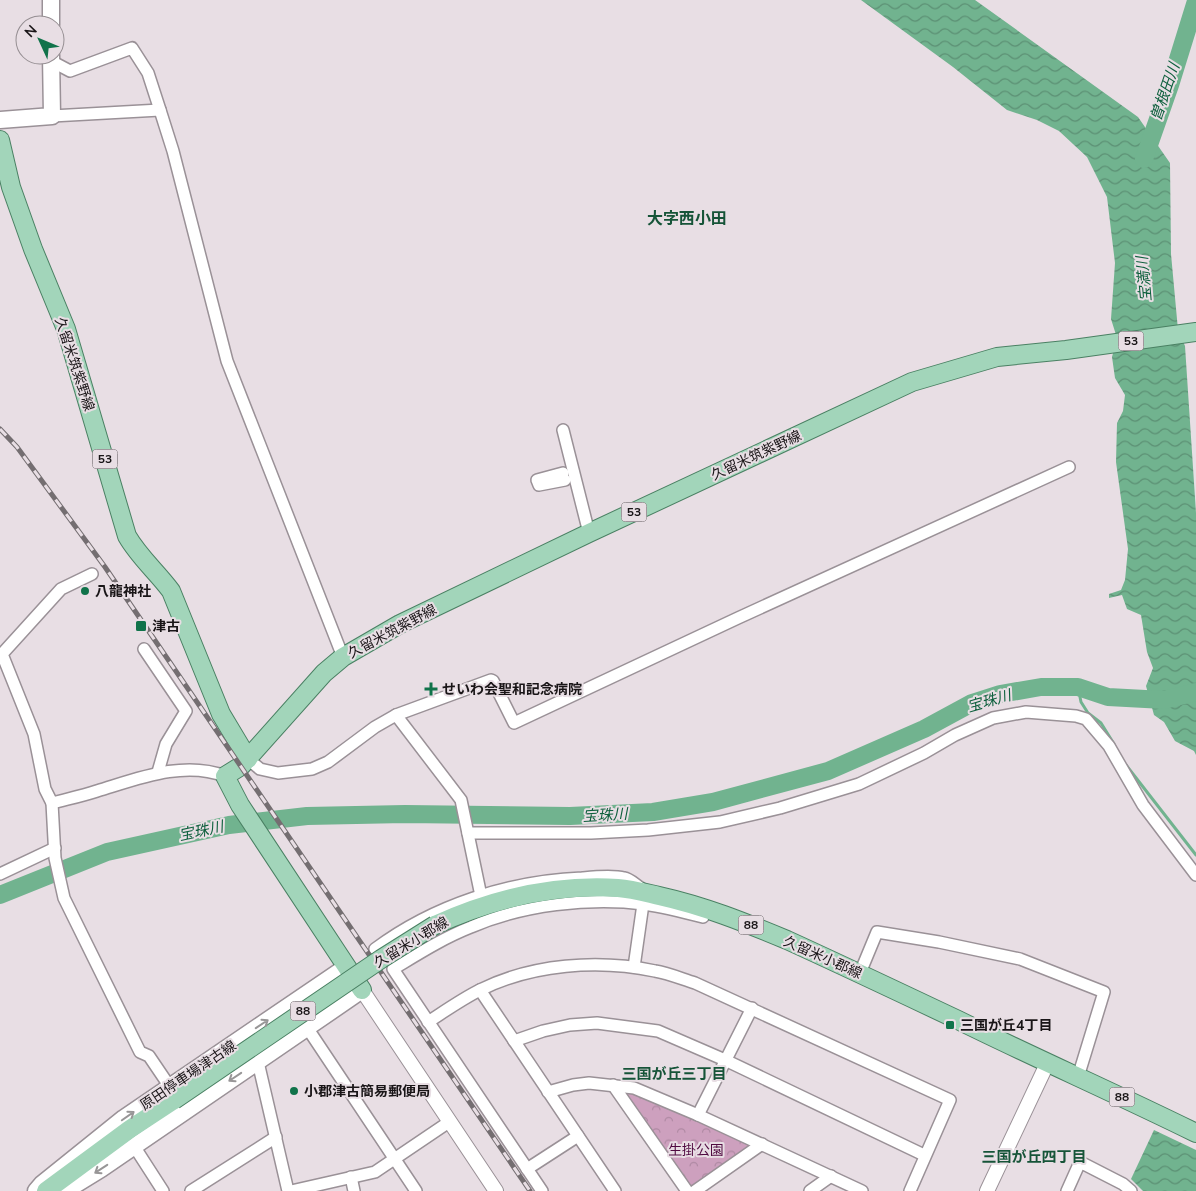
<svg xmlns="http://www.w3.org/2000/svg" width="1196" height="1191" font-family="'Nunito Sans','Noto Sans JP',sans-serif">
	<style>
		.park { fill: url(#park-crowns) }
		.water { fill: url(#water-waves) }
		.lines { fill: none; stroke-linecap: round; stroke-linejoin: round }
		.stream { stroke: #71b38f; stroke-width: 3 }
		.river { stroke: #71b38f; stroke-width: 18 }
		.minor-casing { stroke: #9a9197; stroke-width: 14 }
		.tertiary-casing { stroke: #9a9197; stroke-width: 16 }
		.secondary-casing { stroke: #9a9197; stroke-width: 19 }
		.primary-casing { stroke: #4a8063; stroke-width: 20 }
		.minor { stroke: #fff; stroke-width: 11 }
		.tertiary { stroke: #fff; stroke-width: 14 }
		.secondary { stroke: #fff; stroke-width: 16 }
		.primary { stroke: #a2d5ba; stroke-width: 18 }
		.rail-casing { stroke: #746e71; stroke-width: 5 }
		.rail { stroke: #e8dee4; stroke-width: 3; stroke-dasharray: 9; stroke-linecap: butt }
		.primary-bridge-casing { stroke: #4a8063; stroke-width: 20; stroke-linecap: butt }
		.primary-bridge { stroke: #a2d5ba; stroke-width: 18 }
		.oneway { stroke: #989697 }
		.poi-dot { fill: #10734a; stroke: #e8dee4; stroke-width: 2 }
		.labels { text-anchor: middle; stroke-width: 4; stroke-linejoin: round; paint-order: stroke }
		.shield { fill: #e8dee4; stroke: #575154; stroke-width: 1 }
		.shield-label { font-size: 12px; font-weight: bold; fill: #191517 }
		.street-label { font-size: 14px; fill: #191517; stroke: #e8dee4 }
		.poi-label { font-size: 14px; font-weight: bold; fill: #191517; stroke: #e8dee4; text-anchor: start }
		.park-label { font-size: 14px; fill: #500a41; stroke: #e8dee4 }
		.water-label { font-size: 15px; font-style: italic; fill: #0e603d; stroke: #e8dee4 }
		.neighbourhood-label { font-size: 15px; font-weight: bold; fill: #165438; stroke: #e8dee4 }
		.quarter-label { font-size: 16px; font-weight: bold; fill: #165438; stroke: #e8dee4 }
	</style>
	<defs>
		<pattern id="park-crowns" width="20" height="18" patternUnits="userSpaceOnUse" patternTransform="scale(1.25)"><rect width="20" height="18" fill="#cda0be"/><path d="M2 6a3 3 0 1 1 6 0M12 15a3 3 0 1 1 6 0" fill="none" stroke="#af89a3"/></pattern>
		<pattern id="water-waves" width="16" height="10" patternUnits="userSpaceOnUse" patternTransform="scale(1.25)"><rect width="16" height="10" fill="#71b38f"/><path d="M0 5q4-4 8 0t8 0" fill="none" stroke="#5c9074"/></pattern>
	</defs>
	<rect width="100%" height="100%" fill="#e8dee4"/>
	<polygon class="park" points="628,1090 749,1143 750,1148 693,1187 688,1186 624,1094"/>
	<g class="water">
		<polygon points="861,0 975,0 1138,117 1170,163 1171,254 1178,330 1185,346 1196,513 1196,755 1194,751 1175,741 1164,722 1154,715 1146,686 1153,668 1147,652 1141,615 1127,609 1122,595 1109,598 1109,594 1121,590 1125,580 1128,549 1116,462 1117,423 1123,411 1125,395 1115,378 1112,357 1117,338 1111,319 1115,263 1107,197 1087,157 1059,131 1037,120 1007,110 953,67"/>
		<polygon points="1154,1130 1196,1150 1196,1191 1143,1191 1131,1179"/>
	</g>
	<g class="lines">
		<g class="stream">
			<polyline points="1078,687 1081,702 1088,713 1101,723 1114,744"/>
			<polyline points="1126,765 1196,855"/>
		</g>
		<g class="river">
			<polyline points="1144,159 1170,85 1196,1"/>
			<polyline points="0,895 107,852 229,825 307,816 405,814 570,816 653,812 713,802 828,771 924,729 972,703 1000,694 1041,687 1078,687 1108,697 1164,700 1196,692"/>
		</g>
		<g class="minor-casing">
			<g id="minor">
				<polyline points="51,61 70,71 132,48 148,73 160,110 173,151 227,361 343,657"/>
				<polyline points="52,116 160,110"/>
				<polyline points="563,430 589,533"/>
				<polyline points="563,473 537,480 539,485 565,480"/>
				<polyline points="92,574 61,589 2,654 34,734 45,789 52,803 55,858 64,898 140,1052 149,1056 170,1087"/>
				<polyline points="144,649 186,711 166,744 158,772"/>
				<polyline points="396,715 461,800 481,896"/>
				<polyline points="248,759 260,769 278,773 312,769 328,762 375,727 396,715 491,680 493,681 514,723 738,618 1069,467"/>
				<path d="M 52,803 C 67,799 82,796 97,791 C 137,779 183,760 225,776"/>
				<polyline points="468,833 591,833 648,830 720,822 780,808 859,784 924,753 955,735 993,718 1026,712 1076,716 1086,719 1109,746 1143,805 1196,875"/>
				<polyline points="0,874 55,848"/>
				<path d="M 375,949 C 434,905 509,881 582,878 C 593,877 613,875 624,878 C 630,879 636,885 641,888"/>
				<polyline points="634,967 643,904"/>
				<polyline points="860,973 877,932 939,942 1020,959 1104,992 1078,1077"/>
				<polyline points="480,990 615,1191"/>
				<path d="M 428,1022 C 445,1011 462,999 480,990 C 532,964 598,959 655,971 C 668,973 682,979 695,983 L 950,1100 L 910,1191"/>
				<polyline points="308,1029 416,1191"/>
				<polyline points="514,1041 543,1031 570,1025 597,1023 658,1031 725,1060 924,1155"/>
				<polyline points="254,1056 258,1062 288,1191"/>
				<polyline points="613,1085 687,1191"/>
				<polyline points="548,1092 573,1085 589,1083 634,1088 698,1115 862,1191"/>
				<polyline points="698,1115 752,1008"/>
				<polyline points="134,1146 163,1191"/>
				<polyline points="527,1169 578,1136"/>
				<polyline points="351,1177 354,1191"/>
				<polyline points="191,1191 276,1137"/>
				<polyline points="291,1191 375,1172 449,1122"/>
				<path d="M 542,1191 L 393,969 C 418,954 443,938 471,927 C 522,905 589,897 644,904 C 664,907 684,912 703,917"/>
				<polyline points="695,1191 762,1144"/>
				<polyline points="810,1191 831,1176"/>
				<polyline points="1067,1191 1080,1162 1123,1184 1131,1191"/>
			</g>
		</g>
		<g class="tertiary-casing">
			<g id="tertiary">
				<polyline points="362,990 496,1191"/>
				<polyline points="987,1191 1047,1064"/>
			</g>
		</g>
		<g class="secondary-casing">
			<g id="secondary">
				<polyline points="51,25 51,0"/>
				<polyline points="0,120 52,116 51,55"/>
				<polyline points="36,1191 42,1184 124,1118 346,967"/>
				<polyline points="65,1191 101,1169 362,990"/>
			</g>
		</g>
		<g class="primary-casing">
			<g id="primary">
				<path d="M 0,140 L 11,187 L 33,249 L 66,329 L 127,536 C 139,557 157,572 171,591 L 221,714 L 248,759"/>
				<path d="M 435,925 C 492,899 555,884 618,888 C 632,889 646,893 659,896 C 704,906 744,922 787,940 C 844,966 901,993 958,1020 C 1037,1059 1117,1094 1196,1133"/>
				<polyline points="362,990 240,805 225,776 241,766 324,673 343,657 400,624 589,533 912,382 997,357 1066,350 1196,332"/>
				<polyline points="46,1191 130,1129 174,1100"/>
			</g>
		</g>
		<use href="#minor" class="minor"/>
		<use href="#tertiary" class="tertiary"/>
		<use href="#secondary" class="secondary"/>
		<use href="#primary" class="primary"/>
		<g class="rail-casing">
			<polyline id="rail" points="0,429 17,447 105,567 530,1191"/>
		</g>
		<use href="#rail" class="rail"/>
		<g class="primary-bridge-casing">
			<polyline id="primary-bridge" points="174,1100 381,959 435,925"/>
		</g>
		<use href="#primary-bridge" class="primary-bridge"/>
	</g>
	<defs><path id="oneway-shaft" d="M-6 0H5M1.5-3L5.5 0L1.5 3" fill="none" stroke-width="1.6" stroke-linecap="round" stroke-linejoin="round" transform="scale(1.25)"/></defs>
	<g class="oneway">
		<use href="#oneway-shaft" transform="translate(262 1024) rotate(-34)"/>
		<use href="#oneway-shaft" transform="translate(235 1077) rotate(146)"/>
		<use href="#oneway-shaft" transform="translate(128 1116) rotate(-35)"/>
		<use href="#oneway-shaft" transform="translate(101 1169) rotate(147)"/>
	</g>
	<g class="poi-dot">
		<circle cx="85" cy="591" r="5"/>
		<rect x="135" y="620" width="12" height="12" rx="2.5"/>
		<path d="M428.5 681.5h5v5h5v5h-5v5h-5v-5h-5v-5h5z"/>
		<rect x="945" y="1020" width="10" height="10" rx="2.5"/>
		<circle cx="294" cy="1091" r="5"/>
	</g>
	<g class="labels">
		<g class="shield">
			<rect x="1118.5" y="331.5" width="25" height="19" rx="4"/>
			<rect x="92.5" y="449.5" width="25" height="19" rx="4"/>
			<rect x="621.5" y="502.5" width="25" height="19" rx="4"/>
			<rect x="738.5" y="915.5" width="25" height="19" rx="4"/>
			<rect x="290.5" y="1001.5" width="25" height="19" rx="4"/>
			<rect x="1109.5" y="1087.5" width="25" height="19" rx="4"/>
		</g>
		<g class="shield-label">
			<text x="1131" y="345">53</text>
			<text x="105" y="463">53</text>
			<text x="634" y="516">53</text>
			<text x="751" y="929">88</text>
			<text x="303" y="1015">88</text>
			<text x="1122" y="1101">88</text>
		</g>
		<g class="street-label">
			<text transform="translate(75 364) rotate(72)" y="5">久留米筑紫野線</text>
			<text transform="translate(756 455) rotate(-25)" y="5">久留米筑紫野線</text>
			<text transform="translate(392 631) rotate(-28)" y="5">久留米筑紫野線</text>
			<text transform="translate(411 942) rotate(-31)" y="5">久留米小郡線</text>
			<text transform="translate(823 957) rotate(24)" y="5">久留米小郡線</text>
			<text transform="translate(188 1075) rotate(-34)" y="5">原田停車場津古線</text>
		</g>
		<g class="poi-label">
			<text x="95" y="596">八龍神社</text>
			<text x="152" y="631">津古</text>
			<text x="442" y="694">せいわ会聖和記念病院</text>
			<text x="960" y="1030">三国が丘4丁目</text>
			<text x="304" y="1096">小郡津古簡易郵便局</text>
		</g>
		<g class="park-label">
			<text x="696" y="1155">生掛公園</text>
		</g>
		<g class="water-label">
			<text transform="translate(1165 92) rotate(-71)" y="5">曽根田川</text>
			<text transform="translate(1144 279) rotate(-95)" y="5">宝満川</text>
			<text transform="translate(989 701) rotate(-16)" y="5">宝珠川</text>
			<text transform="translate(605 815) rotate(-3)" y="5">宝珠川</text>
			<text transform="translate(201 831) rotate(-12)" y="5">宝珠川</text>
		</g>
		<g class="neighbourhood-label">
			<text x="674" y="1079">三国が丘三丁目</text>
			<text x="1034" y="1162">三国が丘四丁目</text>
		</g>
		<g class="quarter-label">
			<text x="687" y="224">大字西小田</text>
		</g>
	</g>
	<g transform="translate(40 40) rotate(314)"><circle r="24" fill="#e8dee4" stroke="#958e92"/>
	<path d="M0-4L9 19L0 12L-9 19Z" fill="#10734a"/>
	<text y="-8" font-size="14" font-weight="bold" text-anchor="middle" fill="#191517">N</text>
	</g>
</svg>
